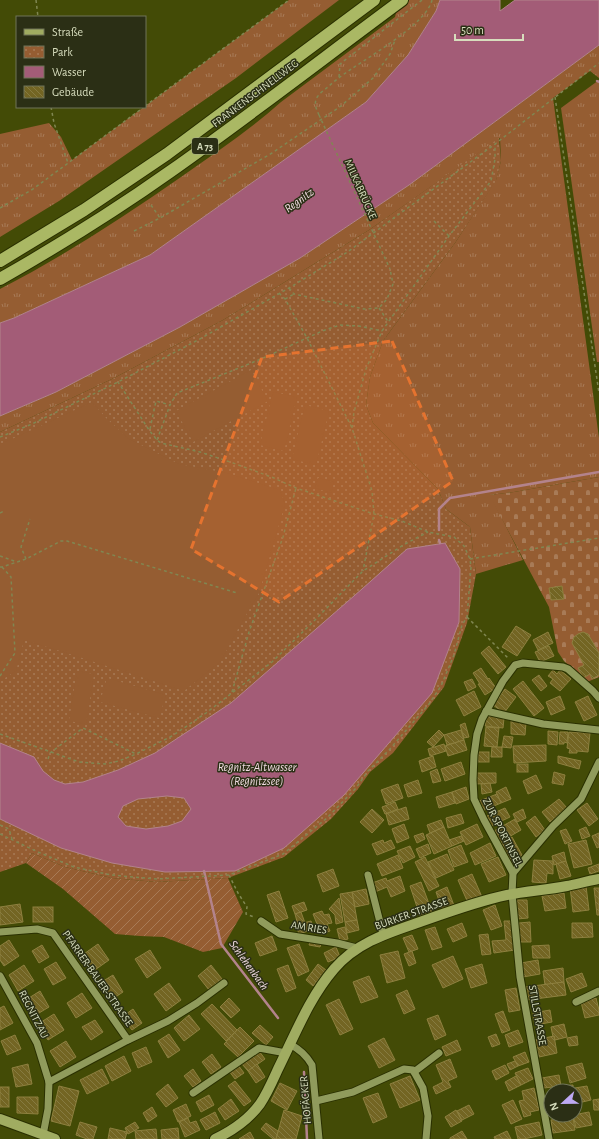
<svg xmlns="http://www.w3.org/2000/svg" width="599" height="1139" font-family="'Alegreya Sans',sans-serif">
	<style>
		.grass { fill: url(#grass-tufts) }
		.cemetery { fill: url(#cemetery-stones) }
		.park { fill: url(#park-dots) }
		.garden { fill: url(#garden-furrows) }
		.pitch { fill: #955d32 }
		.water { fill: #a35c77; stroke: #b3838c; fill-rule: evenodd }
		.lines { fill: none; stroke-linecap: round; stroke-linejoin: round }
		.stream { stroke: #b3838c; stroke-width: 2.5 }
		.building { fill: url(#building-back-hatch); stroke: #8e803f }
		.minor-casing { stroke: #2a3000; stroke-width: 9 }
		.major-casing { stroke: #2a3000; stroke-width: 12 }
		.highway-casing { stroke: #2a3000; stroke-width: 14 }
		.path { stroke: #808752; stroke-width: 1.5; stroke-dasharray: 3 3; stroke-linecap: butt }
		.minor { stroke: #909b5c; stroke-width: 7 }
		.major { stroke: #a0ac61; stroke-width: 10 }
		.highway { stroke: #aab864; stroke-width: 12 }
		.path-bridge { stroke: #808752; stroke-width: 1.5; stroke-dasharray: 3 3; stroke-linecap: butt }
		.marked { fill: #e5732f; fill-opacity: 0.2; stroke: #e5732f; stroke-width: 3; stroke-dasharray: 8 5; stroke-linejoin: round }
		.labels { text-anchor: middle; stroke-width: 3; stroke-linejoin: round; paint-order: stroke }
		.shield { fill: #2b2f15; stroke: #a3a98b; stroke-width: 1 }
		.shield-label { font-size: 10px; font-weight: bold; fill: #d7ddbd }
		.street-label { font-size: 11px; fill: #d7ddbd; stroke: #2b2f15 }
		.water-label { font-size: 12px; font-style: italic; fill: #f1dbe2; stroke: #2b2f15 }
	</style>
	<defs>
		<pattern id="grass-tufts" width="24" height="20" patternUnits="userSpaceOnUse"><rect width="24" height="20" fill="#955d32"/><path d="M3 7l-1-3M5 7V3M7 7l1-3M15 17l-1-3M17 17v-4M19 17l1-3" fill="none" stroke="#a87b57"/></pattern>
		<pattern id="cemetery-stones" width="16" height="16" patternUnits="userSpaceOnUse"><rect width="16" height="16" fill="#955d32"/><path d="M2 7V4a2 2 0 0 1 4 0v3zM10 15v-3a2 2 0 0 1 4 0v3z" fill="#a87b57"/></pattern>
		<pattern id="park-dots" width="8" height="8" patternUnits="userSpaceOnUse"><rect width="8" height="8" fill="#955d32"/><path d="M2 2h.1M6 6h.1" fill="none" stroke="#a87b57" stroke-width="1.8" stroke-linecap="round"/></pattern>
		<pattern id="garden-furrows" width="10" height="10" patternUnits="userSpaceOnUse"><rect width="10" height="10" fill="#955d32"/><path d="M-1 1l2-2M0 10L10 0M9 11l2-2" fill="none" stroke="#a87b57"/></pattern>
		<pattern id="building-back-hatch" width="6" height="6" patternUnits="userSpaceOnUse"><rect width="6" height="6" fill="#736523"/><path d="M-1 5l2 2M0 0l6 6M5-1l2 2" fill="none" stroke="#867b41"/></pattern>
	</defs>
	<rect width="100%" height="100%" fill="#434b06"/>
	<g class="grass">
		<polygon points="289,0 339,0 236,78 59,201 0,237 0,134 49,123 61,137 72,160"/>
		<path d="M 399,0 L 440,0 L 436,11 L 408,55 L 366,102 L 150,255 L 14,318 L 0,323 L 0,289 C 64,256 122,218 181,177 C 215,153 250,130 281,102 L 395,17 Z"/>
		<polygon points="599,45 599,78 590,71 553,98 599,438 599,477 514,492 490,495 523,560 476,574 470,527 446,509 438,489 373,423 366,405 370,377 383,341 455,243 496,180 501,161 500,138 369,230 223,320 114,378 0,432 0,416 56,392 180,327 300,258 409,185"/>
		<polygon points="599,80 599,362 597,362 561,108"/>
	</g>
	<polygon class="cemetery" points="599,477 599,677 587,682 564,661 558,652 549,607 489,495 514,492"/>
	<polygon class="park" points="499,138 501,161 496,181 455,243 383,341 370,377 366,405 373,423 438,489 446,509 470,527 476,574 467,623 444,687 393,753 370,772 358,789 331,819 284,857 228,878 156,882 112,878 65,867 32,853 26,863 0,872 0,432 114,378 223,320 369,230"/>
	<polygon class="garden" points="32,853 65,867 112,878 156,882 228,878 243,912 222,948 203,952 164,937 140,936 115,934 63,889 26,863"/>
	<g class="pitch">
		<polygon points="251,370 268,401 193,442 176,411"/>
		<polygon points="273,392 297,397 284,451 260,445"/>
		<path d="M 92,402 L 106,418 L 129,439 L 179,464 L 227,473 L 280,490 L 285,504 L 259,593 L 239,627 L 221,661 L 184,691 C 131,674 78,656 24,640 L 16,671 L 0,681 L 0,444 L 19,436 Z"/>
		<polygon points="305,405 329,411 316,465 292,459"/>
		<polygon points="318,478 334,482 331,493 315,488"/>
		<polygon points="77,671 94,674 86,724 69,721"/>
		<polygon points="107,678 166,695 159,718 100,702"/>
	</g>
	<g class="water">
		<polygon points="440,0 500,0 500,11 515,0 599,0 599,45 409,185 300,258 180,327 56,392 0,416 0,323 14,318 150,255 366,102 408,55 436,11"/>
		<path d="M 445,543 L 460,569 L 459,622 L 432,693 L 344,795 L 284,848 L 235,871 L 165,872 L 112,863 L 61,848 L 0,819 L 0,743 L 34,757 L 43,771 L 54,780 L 65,784 L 83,782 L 118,770 L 155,753 L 231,703 L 362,589 L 407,549 ZM 167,796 L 184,798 L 191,809 L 182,821 L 168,826 L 146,829 L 126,826 L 118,817 L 123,806 L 138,799 Z"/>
	</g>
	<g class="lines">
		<g class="stream">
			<polyline points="597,81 599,82"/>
			<polyline points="439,530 439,509 450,498 599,472"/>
			<polyline points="439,540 440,543"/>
			<polyline points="204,871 221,944 278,1018"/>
			<polyline points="304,1072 307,1139"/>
		</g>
	</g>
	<g class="building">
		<polygon points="562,586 564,599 551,600 549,588"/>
		<polygon points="516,626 531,635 517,656 502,647"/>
		<polygon points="548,632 553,643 538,650 533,640"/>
		<polygon points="583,632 588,634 599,653 599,675 592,679 590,674 583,678 578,668 584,665 572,643 574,637 578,634"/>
		<polygon points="489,646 506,667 498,674 481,653"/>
		<polygon points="549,646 554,656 540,662 535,652"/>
		<polygon points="481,668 488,679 489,678 496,688 485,695 478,684 480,684 473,673"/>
		<polygon points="553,670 557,674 560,670 571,679 560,691 550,683 553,679 548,676"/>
		<polygon points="539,675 547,686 541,691 532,680"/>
		<polygon points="472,679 476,687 468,691 464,682"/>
		<polygon points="523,681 544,708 534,716 513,689"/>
		<polygon points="505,689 516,697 504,713 493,705"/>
		<polygon points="474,691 481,707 464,716 456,700"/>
		<polygon points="560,696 565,709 551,715 546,702"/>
		<polygon points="588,696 597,715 584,721 575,702"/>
		<polygon points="487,716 504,718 503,728 485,726"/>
		<polygon points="511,721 526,722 525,735 511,734"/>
		<polygon points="465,723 469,737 464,738 460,725"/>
		<polygon points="486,727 499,728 497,747 484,746"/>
		<polygon points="439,730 444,735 433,747 427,742"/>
		<polygon points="461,730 464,740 447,745 444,735"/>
		<polygon points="548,731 558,732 557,745 548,744"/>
		<polygon points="560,732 568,732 567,743 564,742 564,744 559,744"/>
		<polygon points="569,732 590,733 588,752 577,751 577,753 569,753 570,749 567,748"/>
		<polygon points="504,736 513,737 511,748 502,747"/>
		<polygon points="464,740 467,750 448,756 445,746"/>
		<polygon points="444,744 446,751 430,756 428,749"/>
		<polygon points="546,745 546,761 514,763 513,746"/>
		<polygon points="492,747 502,747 502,757 491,757"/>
		<rect x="478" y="752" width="11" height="10"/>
		<polygon points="433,756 436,767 422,772 419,761"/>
		<polygon points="558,756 581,761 579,769 558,763"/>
		<polygon points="461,762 465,774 445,781 441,769"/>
		<rect x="517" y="764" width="11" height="8"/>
		<polygon points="437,769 441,781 433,783 430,772"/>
		<polygon points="554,772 565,775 563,785 552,783"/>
		<polygon points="476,773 496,773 496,783 476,784"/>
		<polygon points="536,775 542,788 528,794 523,781"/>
		<polygon points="418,780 422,793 408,797 404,785"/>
		<polygon points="490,783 492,792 482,794 481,784"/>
		<polygon points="398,784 403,798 386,804 381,790"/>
		<polygon points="466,787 469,799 456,804 452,792"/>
		<polygon points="506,787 511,799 501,803 496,792"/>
		<polygon points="452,792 455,803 439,808 436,797"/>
		<polygon points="497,794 501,803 482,811 479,801"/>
		<polygon points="559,799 567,808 550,822 542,812"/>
		<polygon points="395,802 398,809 385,814 382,807"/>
		<polygon points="587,803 598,819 589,826 577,810"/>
		<polygon points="406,807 409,819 389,825 386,814"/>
		<polygon points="505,808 510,817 491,826 487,816"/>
		<polygon points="372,809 384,820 372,833 360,822"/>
		<polygon points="523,809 526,818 517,822 513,814"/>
		<polygon points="461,814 464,823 448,828 446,818"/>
		<polygon points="535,816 545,830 536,837 526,823"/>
		<polygon points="515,819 521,830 500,842 494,831"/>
		<polygon points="441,820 444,827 430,833 427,825"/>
		<polygon points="404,824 409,838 397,843 392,829"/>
		<polygon points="477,824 483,837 466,845 460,832"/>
		<polygon points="444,827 452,846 434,854 426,835"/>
		<polygon points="586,827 590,836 582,839 579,830"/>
		<polygon points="566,829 572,841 565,844 560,831"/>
		<polygon points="423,833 425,839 417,843 414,836"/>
		<polygon points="599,833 599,847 597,848 592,836"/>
		<polygon points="461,836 464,841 452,846 449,840"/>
		<polygon points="512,837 522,855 511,865 500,843"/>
		<polygon points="383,840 384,843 391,840 395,848 377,855 372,844"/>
		<polygon points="586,840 592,864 574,868 568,844"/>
		<polygon points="490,843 496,856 475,865 470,853"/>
		<polygon points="428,844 431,853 420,858 416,849"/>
		<polygon points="461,845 468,862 454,867 448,850"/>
		<polygon points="410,846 415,857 403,863 397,851"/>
		<polygon points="564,852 566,861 554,865 552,856"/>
		<polygon points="447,854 454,870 436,878 428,862"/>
		<polygon points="398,855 403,868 382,876 377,864"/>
		<polygon points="425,857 439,886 429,891 415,862"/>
		<polygon points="498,857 506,875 489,882 481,864"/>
		<polygon points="534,860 553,861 553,874 547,873 546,883 532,882"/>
		<polygon points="566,861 571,876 560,879 556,864"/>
		<polygon points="599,864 599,871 590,874 588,868"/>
		<polygon points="333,869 339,886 323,892 317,875"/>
		<polygon points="472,874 482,897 468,903 458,880"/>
		<polygon points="400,876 405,891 391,897 387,887 375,892 372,883 386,878 387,881"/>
		<polygon points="421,882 432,912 420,916 410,886"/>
		<polygon points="586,886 589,910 573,912 570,887"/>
		<polygon points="447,887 455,908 443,912 436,892"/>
		<polygon points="594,888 599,888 599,915 597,915"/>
		<polygon points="366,889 369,904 355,907 352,892"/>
		<polygon points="279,891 288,918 276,922 267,895"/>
		<polygon points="352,892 357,920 345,922 340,894"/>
		<polygon points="564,893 566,908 545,911 542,896"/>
		<polygon points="339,898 343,922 336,924 335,915 329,909"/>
		<polygon points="516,900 527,900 528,918 517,919"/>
		<polygon points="304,902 307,910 295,914 292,906"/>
		<polygon points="20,904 23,922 0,925 0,907"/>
		<polygon points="495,905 502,926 491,930 483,910"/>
		<rect x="33" y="907" width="20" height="15"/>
		<polygon points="322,911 324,915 329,914 332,923 327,924 330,931 321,934 313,914"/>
		<polygon points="301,912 305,923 298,925 295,914"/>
		<polygon points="357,920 359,930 347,933 345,922"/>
		<polygon points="311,921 314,929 299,934 296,925"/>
		<polygon points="504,921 511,921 515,950 494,953 492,941 506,940"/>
		<polygon points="530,922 531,942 520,942 519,923"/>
		<polygon points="462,923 467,936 453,942 447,929"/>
		<polygon points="572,923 592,923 593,937 572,938"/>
		<polygon points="345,927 348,939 340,941 337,929"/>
		<polygon points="435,927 442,947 432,950 425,930"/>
		<polygon points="488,934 491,954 482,955 479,935"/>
		<polygon points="412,935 418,949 409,952 403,938"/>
		<polygon points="272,936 277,950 260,956 255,943"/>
		<polygon points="9,940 19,956 4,966 0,960 0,946"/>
		<polygon points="310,942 321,944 320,947 309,945"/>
		<polygon points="98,944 109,960 92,972 81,956"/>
		<polygon points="299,944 309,971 298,976 287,948"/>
		<polygon points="42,945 49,957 39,963 32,951"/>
		<polygon points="549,945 550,958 533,958 532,946"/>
		<polygon points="336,947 340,957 328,962 324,953"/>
		<polygon points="150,950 161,968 147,978 135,959"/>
		<polygon points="398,951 405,978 387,983 380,955"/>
		<polygon points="412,951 416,963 409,966 404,954"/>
		<polygon points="453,956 463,979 443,988 432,965"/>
		<polygon points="538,960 540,974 523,977 521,963"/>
		<polygon points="56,962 66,978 53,985 44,969"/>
		<polygon points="318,964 326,970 313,986 306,980"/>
		<polygon points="482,964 487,983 471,988 465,969"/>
		<polygon points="24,965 34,981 18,991 9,975"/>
		<polygon points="211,965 222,979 209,990 198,976"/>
		<polygon points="288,965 296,988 286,992 277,969"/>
		<polygon points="563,968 564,982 545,985 543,971"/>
		<polygon points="582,973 587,986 571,992 566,979"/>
		<polygon points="113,975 123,992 111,1000 100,983"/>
		<polygon points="369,976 378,997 361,1003 353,982"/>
		<polygon points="564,982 566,995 527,1000 525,987"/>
		<polygon points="169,983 181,1000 166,1011 154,994"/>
		<polygon points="516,988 520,1010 509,1012 505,990"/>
		<polygon points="407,990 415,1009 404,1014 396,995"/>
		<polygon points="40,991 49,1007 34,1016 24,1001"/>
		<polygon points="82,993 92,1008 76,1018 67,1003"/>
		<polygon points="229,998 240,1010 231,1018 220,1007"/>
		<polygon points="596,998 599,1010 599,1015 585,1018 581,1002"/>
		<polygon points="339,999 353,1029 340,1035 326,1005"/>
		<polygon points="212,1004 237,1030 226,1041 201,1014"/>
		<polygon points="4,1006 13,1023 0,1030 0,1008"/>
		<polygon points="133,1009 142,1023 132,1030 122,1017"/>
		<polygon points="550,1010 552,1022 535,1025 533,1013"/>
		<polygon points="503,1011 510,1030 502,1033 495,1014"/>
		<polygon points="54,1014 64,1030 48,1040 38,1024"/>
		<polygon points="189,1015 200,1029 184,1041 174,1028"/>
		<polygon points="438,1015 446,1035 435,1040 427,1019"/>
		<polygon points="95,1020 103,1032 91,1040 82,1027"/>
		<polygon points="564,1024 567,1037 555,1040 554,1036 553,1037 551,1027"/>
		<polygon points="260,1025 273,1037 266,1045 252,1033"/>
		<polygon points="240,1027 254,1041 238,1057 224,1044"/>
		<polygon points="518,1030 523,1042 509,1047 505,1035"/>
		<polygon points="169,1034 180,1050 168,1058 158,1041"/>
		<polygon points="496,1034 500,1044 492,1047 488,1037"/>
		<polygon points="15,1035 21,1049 7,1055 1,1041"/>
		<polygon points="554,1036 557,1053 539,1057 535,1040"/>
		<polygon points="577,1036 578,1045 569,1046 567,1038"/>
		<polygon points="384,1038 395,1060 379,1068 368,1046"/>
		<polygon points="457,1040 461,1050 446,1056 442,1047"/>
		<polygon points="66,1041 76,1057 60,1067 50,1051"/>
		<polygon points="146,1047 152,1062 138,1068 132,1053"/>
		<polygon points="259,1051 265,1059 248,1071 242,1064"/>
		<polygon points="525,1052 529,1062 518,1066 513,1057"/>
		<polygon points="212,1054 221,1067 211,1074 202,1062"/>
		<polygon points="124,1056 131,1071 112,1081 105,1066"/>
		<polygon points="450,1059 457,1077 448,1081 451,1087 436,1094 433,1087 443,1082 436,1065"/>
		<polygon points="515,1061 518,1066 510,1070 507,1064"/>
		<polygon points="582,1063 586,1078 570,1083 566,1067"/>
		<polygon points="28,1064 32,1084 16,1087 12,1068"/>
		<polygon points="257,1064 265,1077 256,1083 248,1071"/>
		<polygon points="238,1065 244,1073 235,1079 229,1071"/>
		<polygon points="505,1065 509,1073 496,1080 492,1071"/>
		<polygon points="528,1068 533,1079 521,1085 515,1073"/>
		<polygon points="102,1069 109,1083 87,1094 80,1080"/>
		<polygon points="193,1069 201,1081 193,1087 184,1076"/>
		<polygon points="559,1075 561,1086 544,1088 542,1078"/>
		<polygon points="410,1076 420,1100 400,1108 390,1084"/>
		<polygon points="516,1076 521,1085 509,1091 505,1082"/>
		<polygon points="235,1081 251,1101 244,1106 228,1086"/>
		<polygon points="280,1083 297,1091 287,1110 271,1101"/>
		<polygon points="168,1084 178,1098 166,1107 156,1094"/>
		<polygon points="573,1085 573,1090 560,1091 560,1086"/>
		<polygon points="59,1086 79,1091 70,1126 51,1121"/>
		<polygon points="587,1086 591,1100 578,1103 575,1088"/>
		<rect x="0" y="1087" width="9" height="20"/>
		<polygon points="534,1088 539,1110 530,1112 531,1115 524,1117 519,1101 524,1100 522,1091"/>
		<polygon points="378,1093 387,1117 373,1123 363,1098"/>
		<polygon points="209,1095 214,1105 201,1112 196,1102"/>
		<polygon points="17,1097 38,1097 38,1114 17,1113"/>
		<polygon points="231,1099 239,1111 225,1120 218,1109"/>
		<polygon points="599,1099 599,1110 594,1110 593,1100"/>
		<polygon points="513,1100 522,1119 511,1124 502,1105"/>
		<polygon points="551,1101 551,1112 549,1112 547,1102"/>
		<polygon points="186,1104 191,1116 178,1122 173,1110"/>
		<polygon points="469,1105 474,1114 462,1120 457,1111"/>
		<polygon points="152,1107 157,1116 148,1122 143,1113"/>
		<polygon points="284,1110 302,1116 296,1139 276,1139"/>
		<polygon points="456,1110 462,1121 451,1127 445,1117"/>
		<polygon points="215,1112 220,1123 206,1130 200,1120"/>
		<polygon points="589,1112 592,1125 576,1128 573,1115"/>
		<polygon points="573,1117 575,1130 553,1133 551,1120"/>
		<polygon points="188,1118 190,1123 196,1121 200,1130 185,1137 179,1122"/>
		<polygon points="80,1122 97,1127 93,1139 87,1139 76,1135"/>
		<polygon points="135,1122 139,1128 128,1134 125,1128"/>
		<polygon points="539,1122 542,1135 524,1139 518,1139 515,1127"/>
		<polygon points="266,1123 278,1131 276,1139 273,1139 261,1129"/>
		<polygon points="110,1128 127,1132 125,1139 108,1139"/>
		<polygon points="178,1128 179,1139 162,1139 161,1130"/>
		<polygon points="156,1129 157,1139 136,1139 135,1131"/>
		<polygon points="462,1131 467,1139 450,1139 450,1138"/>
		<polygon points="507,1131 511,1139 495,1139 494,1137"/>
		<polygon points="250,1132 254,1139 239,1139"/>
	</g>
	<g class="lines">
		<g class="minor-casing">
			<g id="minor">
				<polyline points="486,711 543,724 599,730"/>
				<polyline points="513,873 553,826 581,799 599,762"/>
				<polyline points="368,875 383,934"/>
				<polyline points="261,921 280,934 337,943 357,948"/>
				<polyline points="0,932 37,929 53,933 128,1040"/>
				<polyline points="0,976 37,1043 49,1082 48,1109 43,1135"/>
				<polyline points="576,1002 599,991"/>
				<path d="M 290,1044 C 300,1050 306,1055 312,1065 L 319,1139"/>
				<polyline points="414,1072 439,1053"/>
				<polyline points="49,1082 128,1040 168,1021 197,1003 224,983"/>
				<polyline points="193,1093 259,1048 286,1053"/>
				<polyline points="316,1101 353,1092 404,1069 413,1070 423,1088 428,1116 426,1139"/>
				<polyline points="549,1139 520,977 512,894 513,873 484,820 474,799 473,780 474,755 477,734 482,719 503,681 515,665 523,663 563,667 568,669 593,691 599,698"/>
			</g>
		</g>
		<g class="major-casing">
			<g id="major">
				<polyline points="0,1119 55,1139"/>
				<path d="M 215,1139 C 232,1131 249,1119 260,1104 C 267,1094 273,1080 278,1069 C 295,1035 309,998 334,969 C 357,942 388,933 420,922 C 448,912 478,901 507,895 C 527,891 547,890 567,886 C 577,884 588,881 599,879"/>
			</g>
		</g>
		<g class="highway-casing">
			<g id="highway">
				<polyline points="0,261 84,210 167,154 374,0"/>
				<path d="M 0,279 C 58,246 116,210 171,171 C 249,116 325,57 402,0"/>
			</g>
		</g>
		<g class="path">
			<polyline points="36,0 38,17"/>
			<polyline points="339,77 340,64 422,0"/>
			<polyline points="555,97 599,393"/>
			<polyline points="145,106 289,0"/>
			<polyline points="51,107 54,123 68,163"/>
			<path d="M 319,115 C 317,110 314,105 316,100 C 317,95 324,90 328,87 C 332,83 336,80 340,77 C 362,60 426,26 432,0"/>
			<polyline points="151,205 160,218"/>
			<polyline points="0,208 33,189 144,107"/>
			<polyline points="434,221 449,236"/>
			<polyline points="134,231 160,218 272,153 341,106 373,78 390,54 395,40"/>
			<polyline points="289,288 294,294 364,309 379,308 387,299 393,284 390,269"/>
			<polyline points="279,293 285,299 307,338 352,428 372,491 374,514 363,571"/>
			<polyline points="285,299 294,294"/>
			<polyline points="379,308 389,323"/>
			<polyline points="352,428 354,412 366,369 382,331 449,236 491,181 495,159 495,144"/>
			<polyline points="150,429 156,401 170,405"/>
			<polyline points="0,437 32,424 118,382 198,340 289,288 346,253 495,144 599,63"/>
			<polyline points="157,440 170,405 177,393 261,359 322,331 340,325 359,326 382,331"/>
			<polyline points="0,513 4,511"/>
			<polyline points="0,556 17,562"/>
			<polyline points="26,559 21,547 30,519"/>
			<polyline points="470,559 599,538"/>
			<polyline points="0,567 2,567 26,559 61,541 67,541 237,593"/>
			<polyline points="467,617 509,659"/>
			<polyline points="0,676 15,653 11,577 2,567"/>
			<polyline points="232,692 249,632 283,537 296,488"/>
			<polyline points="0,734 79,762 105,764 119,761 136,754 172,736 206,713 272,662 316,619 363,571 405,544 428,532"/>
			<polyline points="48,759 50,753 83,728 136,754"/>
			<polyline points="0,825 9,829 12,839"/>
			<polyline points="0,834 38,852 74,867 111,875 157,879 229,875 283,854 327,818 356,788 368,771 389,750 429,704 441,686 454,655 462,625 467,617 471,567 470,559 464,546 454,537 428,532 402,521 374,514 296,488 274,478 233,463 200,452 161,443 157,440 149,430 118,382"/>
			<polyline points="229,875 238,893 247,907 246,914 254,917"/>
		</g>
		<use href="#minor" class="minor"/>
		<use href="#major" class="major"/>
		<use href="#highway" class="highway"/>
		<polyline class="path-bridge" points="319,115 390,269"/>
	</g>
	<path class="marked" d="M 392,341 L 453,481 L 279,602 L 191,549 L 262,357 Z"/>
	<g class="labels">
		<rect class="shield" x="192" y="138" width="26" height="16" rx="3"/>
		<g class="shield-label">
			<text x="205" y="150">A 73</text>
		</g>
		<g class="street-label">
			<text transform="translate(255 93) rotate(-37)" y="4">FRANKENSCHNELLWEG</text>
			<text transform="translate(361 189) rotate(66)" y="4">MILKABRÜCKE</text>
			<text transform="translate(503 832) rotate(63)" y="4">ZUR SPORTINSEL</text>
			<text transform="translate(411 913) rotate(-20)" y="4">BURKER STRASSE</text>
			<text transform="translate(309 927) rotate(9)" y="4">AM RIES</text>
			<text transform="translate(98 978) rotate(55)" y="4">PFARRER-BAUER-STRASSE</text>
			<text transform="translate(34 1014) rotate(63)" y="4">REGNITZAU</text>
			<text transform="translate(538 1015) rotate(80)" y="4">STILLSTRASSE</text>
			<text transform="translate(305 1100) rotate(-95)" y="4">HOFÄCKER</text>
		</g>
		<g class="water-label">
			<text transform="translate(299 200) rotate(-36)" y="4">Regnitz</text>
			<text x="257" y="771">Regnitz-Altwasser<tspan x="257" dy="14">(Regnitzsee)</tspan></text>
			<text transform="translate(249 965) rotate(54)" y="4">Schlehenbach</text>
		</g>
	</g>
	<rect x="16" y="16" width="130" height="92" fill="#2b2f15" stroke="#707558"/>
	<rect x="24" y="29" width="20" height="6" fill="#a0ac61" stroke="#707558"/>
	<text x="52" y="36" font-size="12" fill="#d7ddbd">Straße</text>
	<rect x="24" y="46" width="20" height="12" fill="url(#park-dots)" stroke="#707558"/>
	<text x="52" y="56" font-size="12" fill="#d7ddbd">Park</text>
	<rect x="24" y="66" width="20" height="12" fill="#a35c77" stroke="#707558"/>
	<text x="52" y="76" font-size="12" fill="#d7ddbd">Wasser</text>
	<rect x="24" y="86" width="20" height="12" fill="url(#building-back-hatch)" stroke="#707558"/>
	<text x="52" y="96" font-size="12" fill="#d7ddbd">Gebäude</text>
	<g transform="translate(563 1103) rotate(248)"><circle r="19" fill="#2b2f15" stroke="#707558"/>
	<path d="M0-3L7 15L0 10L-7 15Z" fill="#bea9f4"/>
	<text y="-6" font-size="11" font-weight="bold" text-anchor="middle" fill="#d7ddbd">N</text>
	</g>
	<path d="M455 34v6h68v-6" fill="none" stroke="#d7ddbd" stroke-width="2"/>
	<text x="461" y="34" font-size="12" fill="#d7ddbd" stroke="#2b2f15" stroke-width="3" paint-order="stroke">50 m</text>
</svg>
